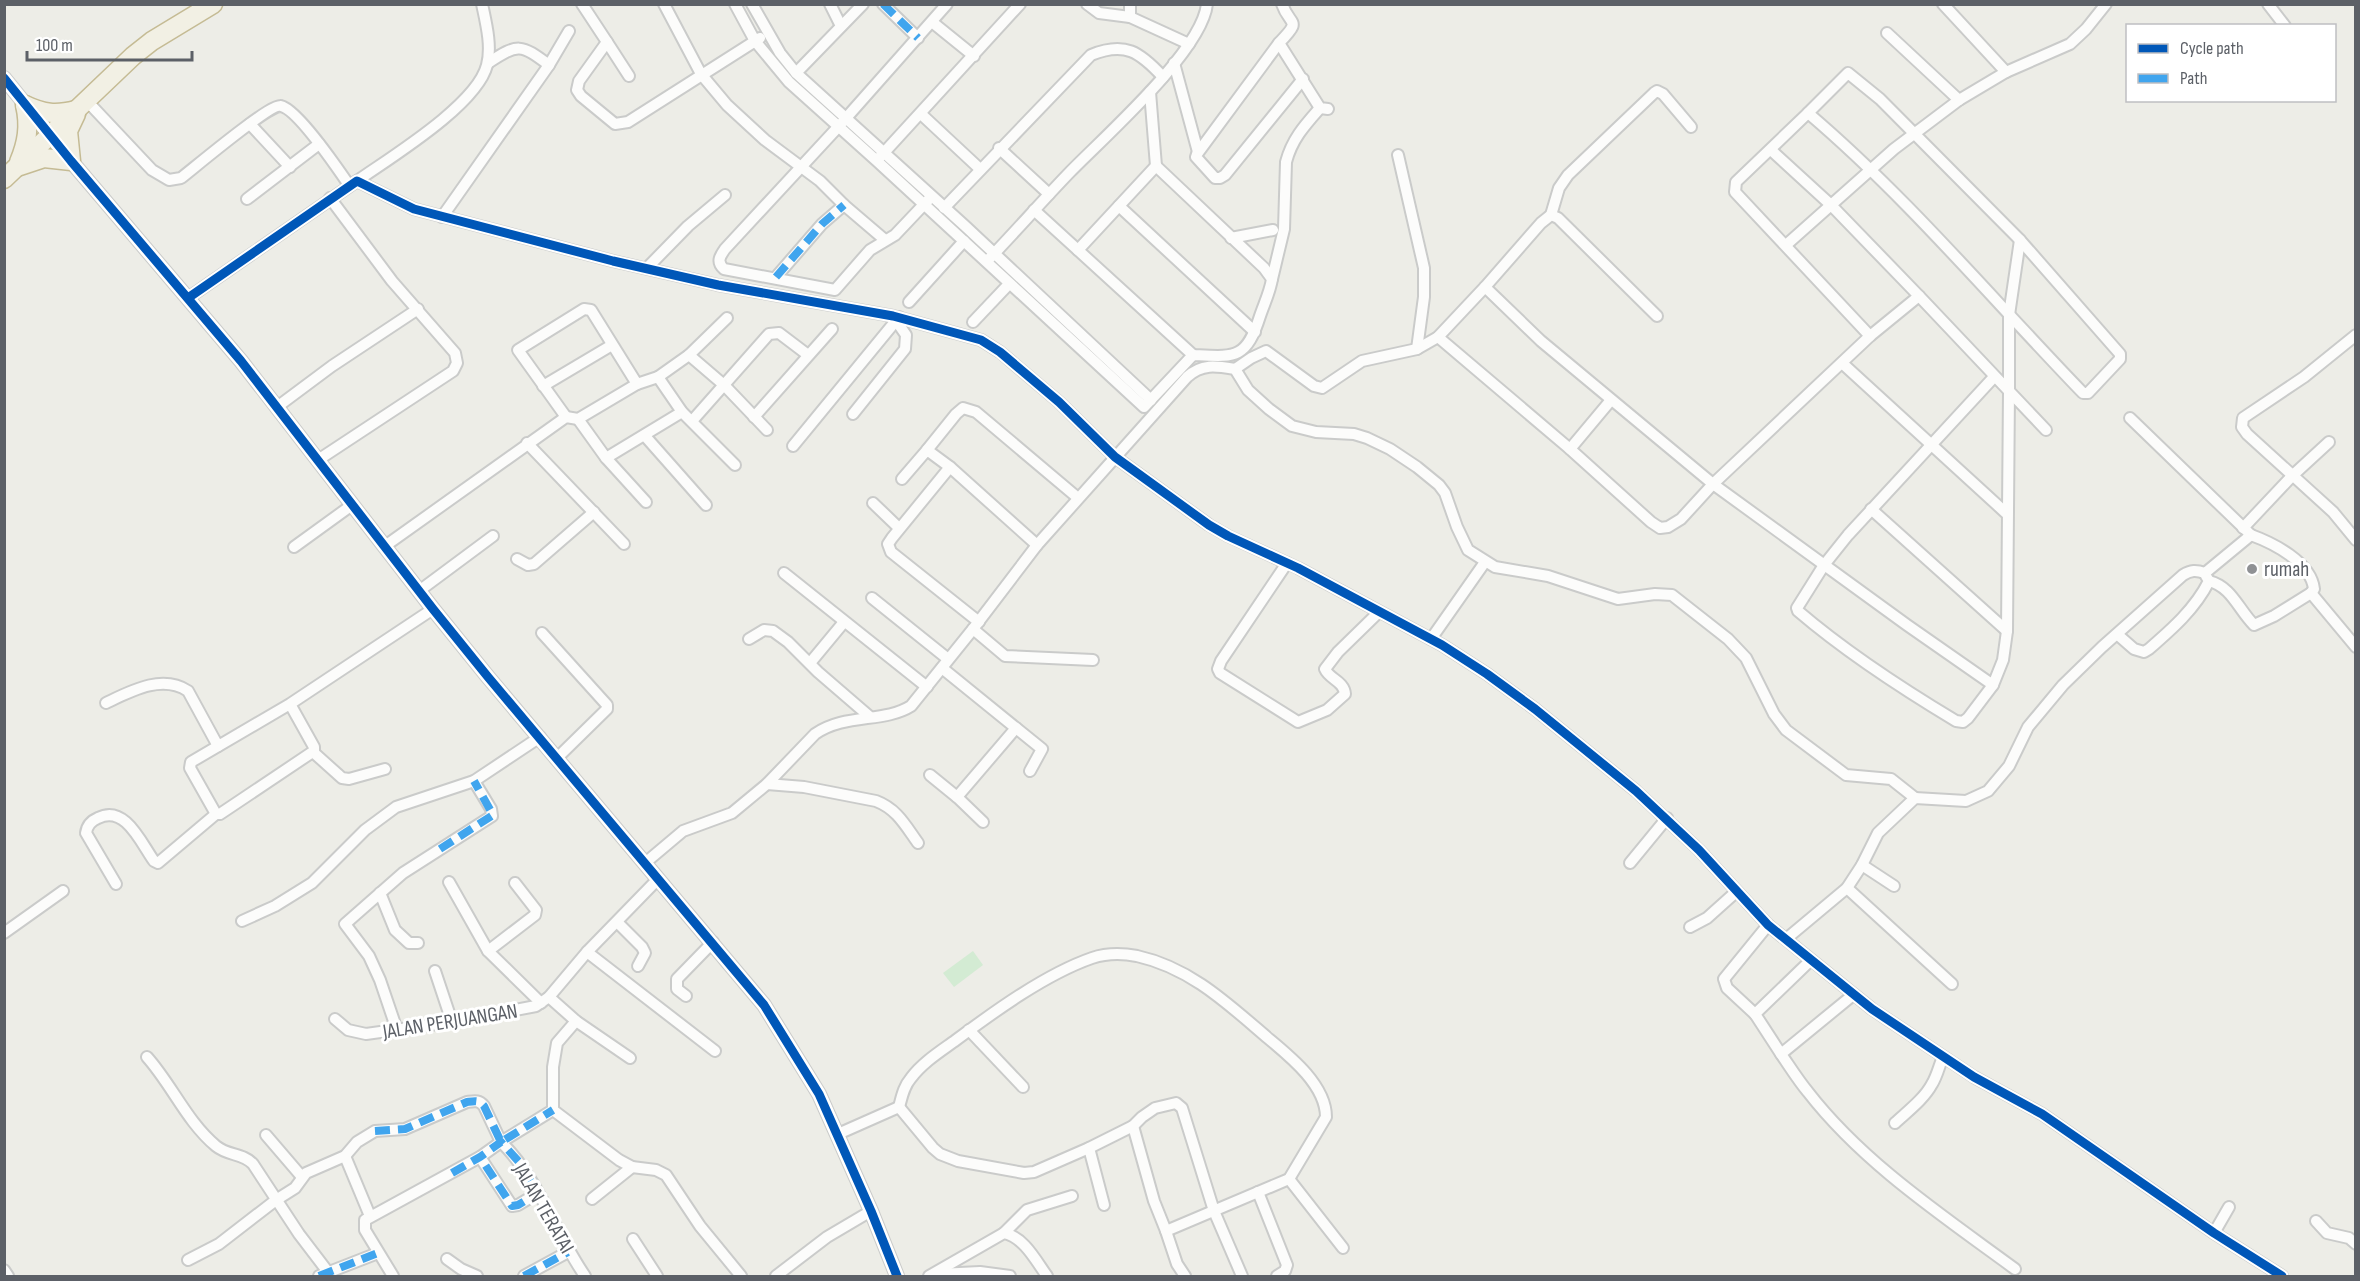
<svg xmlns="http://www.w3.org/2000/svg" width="2360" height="1281" font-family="'Sofia Sans Condensed',sans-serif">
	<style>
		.green { fill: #d3ebd3 }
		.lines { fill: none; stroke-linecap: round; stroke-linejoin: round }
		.minor-casing { stroke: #cacbca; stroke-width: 14 }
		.tertiary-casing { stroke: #cacbca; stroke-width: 16 }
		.trunk-casing { stroke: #c5bb94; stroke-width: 21 }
		.minor { stroke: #fcfcfb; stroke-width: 10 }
		.tertiary { stroke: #fcfcfb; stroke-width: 14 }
		.trunk { stroke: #f2f0e4; stroke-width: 18 }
		.quiet { stroke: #40a5ee; stroke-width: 8; stroke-dasharray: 15 8; stroke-linecap: butt }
		.cycleway-casing { stroke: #fff; stroke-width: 13 }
		.cycleway { stroke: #0057b8; stroke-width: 9 }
		.poi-dot { fill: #8f9194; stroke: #fff; stroke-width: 2 }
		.labels { text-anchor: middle; stroke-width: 6; stroke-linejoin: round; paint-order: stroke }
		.poi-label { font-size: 21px; fill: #5c6067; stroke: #fff; text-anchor: start }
		.street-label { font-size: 21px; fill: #5c6067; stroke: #fff }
	</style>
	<rect width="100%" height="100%" fill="#edede7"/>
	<polygon class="green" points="973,951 983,965 954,987 943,973"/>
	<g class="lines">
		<g class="minor-casing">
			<g id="minor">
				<polyline points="582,4 607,42 579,81 577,90 581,96 615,124 628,122 760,38"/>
				<polyline points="664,4 701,74 727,105 765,140 820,181 844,205 885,240"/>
				<polyline points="735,4 755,41 789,82 877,161 1144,407 1193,355 1034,210"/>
				<polyline points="752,4 780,53 796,73 965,226 1151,400"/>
				<polyline points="830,4 841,26"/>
				<polyline points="883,4 918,38"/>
				<polyline points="1087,4 1099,13 1130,17 1189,44"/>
				<polyline points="1130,4 1130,17"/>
				<path d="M 1282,4 C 1290,27 1303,18 1279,43 L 1320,108 L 1328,109"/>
				<polyline points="1943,4 2006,72"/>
				<polyline points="2268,4 2285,26"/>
				<polyline points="932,22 974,56"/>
				<polyline points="1887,33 1959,100"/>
				<polyline points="607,42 629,76"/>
				<polyline points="1279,43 1197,154 1196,157 1215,178 1220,178 1225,175 1303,79"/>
				<path d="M 488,63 C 518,43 521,44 549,65 L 569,31"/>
				<polyline points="1174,63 1198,152"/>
				<polyline points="796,73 863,4"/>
				<path d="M 1848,73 L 1880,99 L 2020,240 L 2120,354 L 2120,359 L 2088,393 L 2083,393 C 1992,299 1908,198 1808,113 Z"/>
				<polyline points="1150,92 1156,166"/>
				<path d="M 87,101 L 152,170 L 169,180 L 181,178 C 194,168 271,103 281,106 C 298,110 338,169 349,185"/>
				<polyline points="1808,113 1736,182 1735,192 1870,336"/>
				<polyline points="921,114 980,169"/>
				<polyline points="250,124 290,167"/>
				<polyline points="999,148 1049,194"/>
				<polyline points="1771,150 1831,205 1786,245"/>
				<polyline points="1398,155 1424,268 1424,297 1417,349"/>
				<polyline points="880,157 1020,4"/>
				<path d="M 357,181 C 391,157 477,105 487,65 C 492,46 486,23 482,4"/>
				<path d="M 931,197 L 895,235 L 870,250 L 835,290 L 724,269 C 716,262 720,256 725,249 L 839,126 L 947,4"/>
				<polyline points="247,199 319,144"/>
				<polyline points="1119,206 1255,332"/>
				<path d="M 944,208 L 1091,55 C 1125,41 1140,52 1163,77"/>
				<polyline points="1551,215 1559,188 1568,175 1654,93 1657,91 1663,94 1691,127"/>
				<polyline points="442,217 549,65"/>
				<polyline points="1231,238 1273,230"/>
				<polyline points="2020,240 2009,315 2009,391 2046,430"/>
				<path d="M 1078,250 L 1156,166 L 1264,268 L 1272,279 C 1270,292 1264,304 1260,316 C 1246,360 1235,357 1193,355"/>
				<path d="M 989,259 C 1016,231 1042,201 1070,172 C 1104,137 1202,51 1207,4"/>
				<polyline points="647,268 688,226 725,195"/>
				<polyline points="776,277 822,224 844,205"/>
				<path d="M 1272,279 L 1284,229 L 1286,162 C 1292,139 1305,125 1320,108"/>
				<polyline points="1485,287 1541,223 1551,215 1558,218 1657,316"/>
				<polyline points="188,298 357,181 414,209 613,261 718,285 893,316 981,340 1000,352 1059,402 1115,457 1209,525 1228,536 1298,568 1442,645 1487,674 1535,709 1636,791 1699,850 1768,925 1872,1009 1974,1077 2042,1114 2214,1233 2282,1276"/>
				<polyline points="909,302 964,241"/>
				<polyline points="973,322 1009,284"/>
				<polyline points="2356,335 2304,377 2243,418 2242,427 2247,434 2333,512 2356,540"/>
				<polyline points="1438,337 1570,449 1651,522 1660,528 1668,527 1681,519 1713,484 1870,336 1919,296 1831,205 1894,149 1959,100 2006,72 2070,44 2086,29 2106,4"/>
				<polyline points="689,355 724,385 767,430"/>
				<polyline points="1842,363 2006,513"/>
				<polyline points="1235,369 1251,358 1266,351 1314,386 1322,388 1362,361 1417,349 1438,337 1485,287 1541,341 1713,484 1907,625 1993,685 2003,660 2007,631 2009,391 1919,296"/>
				<polyline points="658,377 689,355 727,318"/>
				<polyline points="543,386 612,345"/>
				<polyline points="277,407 332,366 418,309"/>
				<polyline points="853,414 905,349 906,335 897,322"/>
				<polyline points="566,417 518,350 584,309 591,310 637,384"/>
				<polyline points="754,417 832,329"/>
				<polyline points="578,419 606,458 646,502"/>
				<polyline points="692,421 769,334 779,333 808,355"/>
				<polyline points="645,436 706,505"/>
				<polyline points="527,443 624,544"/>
				<polyline points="793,446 899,317"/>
				<polyline points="1570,449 1611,400"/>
				<polyline points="927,450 956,414 963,408 976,412 1078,498"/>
				<polyline points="606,458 682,412"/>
				<polyline points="318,460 453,371 457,363 455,353 392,281 330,198"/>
				<polyline points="902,479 927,450 950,467"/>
				<polyline points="873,503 899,528"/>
				<polyline points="1871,509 2007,631"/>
				<polyline points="2243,528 2292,476 2329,442"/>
				<path d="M 2251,535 C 2273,543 2311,562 2314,589 L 2311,593"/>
				<polyline points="385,546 566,417 578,419 637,384 658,377 682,412 735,465"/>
				<polyline points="294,547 352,505"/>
				<polyline points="517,559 528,565 534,564 594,512"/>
				<path d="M 1287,563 L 1221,661 L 1218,669 L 1220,673 L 1298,722 L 1327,710 L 1345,694 C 1344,681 1329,679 1325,669 L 1338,652 L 1379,612"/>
				<polyline points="784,573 927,687"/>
				<path d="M 2209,581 C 2232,587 2238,609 2254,625 L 2274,616 L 2311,593 L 2356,647"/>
				<polyline points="419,591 493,536"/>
				<polyline points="872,598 948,659"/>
				<polyline points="979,622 891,552 888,544 892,538 950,467 1037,545"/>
				<polyline points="973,629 1005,656 1093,660"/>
				<polyline points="542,633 607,705 607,709 556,759"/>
				<path d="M 2118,635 L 2134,649 L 2144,652 L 2149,649 C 2172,629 2195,609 2209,581 L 2206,576"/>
				<polyline points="749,639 764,630 773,631 788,642 818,672 869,716"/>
				<polyline points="1431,639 1485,562"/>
				<polyline points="810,663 844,622"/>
				<path d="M 1993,685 L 1968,718 L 1963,722 L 1956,721 C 1901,688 1847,653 1798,611 L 1797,608 L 1824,565 L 1848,535 L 1994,377"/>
				<path d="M 106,703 C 131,691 162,674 188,691 L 218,746"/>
				<polyline points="290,704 314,747 314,751 220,814 216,814 190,768 191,762 290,704 433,609"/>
				<polyline points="1016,728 1042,749 1030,771"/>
				<polyline points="313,752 342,778 349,779 385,769"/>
				<polyline points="930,775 957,797 1016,728 942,668"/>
				<path d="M 767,784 L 804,787 L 876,801 C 897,809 905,825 918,843"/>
				<polyline points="957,797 983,822"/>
				<path d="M 645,863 L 683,831 L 732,813 L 767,784 L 815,734 C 845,713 884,723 911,706 L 973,629 L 1037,545 L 1187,377 C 1202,363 1217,366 1235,369 L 1248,390 L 1269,409 L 1292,426 L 1316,432 L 1354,434 L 1367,438 L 1390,449 L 1417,467 L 1439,485 L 1445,493 L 1457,527 L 1468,550 L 1495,567 L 1548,576 L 1618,599 L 1655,594 L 1672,595 L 1728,639 L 1746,658 L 1774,714 L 1786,730 L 1846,775 L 1891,779 L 1915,798"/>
				<polyline points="1630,863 1667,818"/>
				<polyline points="1862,865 1894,886"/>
				<polyline points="449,882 488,951 541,1003"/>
				<path d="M 116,884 L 86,833 C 87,825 91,821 98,818 C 125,804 141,843 154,861 L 158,863 L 216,814"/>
				<polyline points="1847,888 1952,984"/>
				<polyline points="380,893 395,930 409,943 418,943"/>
				<polyline points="242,921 275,906 312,883 365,830 396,807 474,781 540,737"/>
				<polyline points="617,922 642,947 645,953 638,966"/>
				<polyline points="1690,927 1707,918 1736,892"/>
				<polyline points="4,933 63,891"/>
				<path d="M 1786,939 L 1847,888 L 1862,865 L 1878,833 L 1915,798 L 1966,801 L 1988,791 L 2009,766 L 2028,727 L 2063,685 L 2102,647 L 2183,575 C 2191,570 2196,570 2205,573 L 2251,535 L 2130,418"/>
				<polyline points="488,951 535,915 536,910 515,883"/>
				<polyline points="587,952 715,1051"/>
				<polyline points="435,971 452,1022"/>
				<path d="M 1853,995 L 1781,1054 C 1790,1067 1798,1080 1808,1092 C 1863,1163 1943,1216 2015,1269"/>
				<polyline points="686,996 677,989 677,979 713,942"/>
				<polyline points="549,997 576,1021 630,1058"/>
				<polyline points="1755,1014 1727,988 1724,979 1768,925"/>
				<polyline points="335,1019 348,1030 366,1034 452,1022 536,1006 549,997 587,952 658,879"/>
				<polyline points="576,1021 557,1043 553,1067 553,1110 619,1160 632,1167 656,1170 666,1175 700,1226 741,1276"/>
				<polyline points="397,1030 380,980 369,956 345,924 403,873 492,816 491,809 474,781"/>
				<polyline points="969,1030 1023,1087"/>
				<polyline points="1781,1054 1755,1014 1811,960"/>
				<path d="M 147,1057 C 172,1085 187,1122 216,1146 C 228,1156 243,1153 253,1164 L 299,1234 L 328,1272"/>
				<path d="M 899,1107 C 902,1096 904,1086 911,1078 C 923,1062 941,1051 956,1040 C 995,1011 1046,974 1092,958 C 1107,953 1121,953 1137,956 C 1191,968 1228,1004 1269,1039 C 1292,1058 1326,1086 1326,1117 L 1289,1179 L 1166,1231 L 1177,1264 L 1185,1276"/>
				<path d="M 1895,1123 C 1908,1111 1924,1099 1932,1084 C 1937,1076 1939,1066 1943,1057"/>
				<polyline points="1133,1126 1154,1201 1166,1231"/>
				<polyline points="838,1134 899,1107 933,1148 940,1154 958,1161 1024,1173 1034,1172 1089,1148 1133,1126 1142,1117 1155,1108 1176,1103 1182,1108 1214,1211 1242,1276"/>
				<polyline points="266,1135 302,1177"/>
				<polyline points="1089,1148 1104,1205"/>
				<polyline points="345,1156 370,1216"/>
				<polyline points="480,1157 512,1206 518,1205 538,1193"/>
				<polyline points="1289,1179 1343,1248"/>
				<polyline points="1258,1192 1287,1265 1285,1271 1277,1276"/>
				<polyline points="592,1199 632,1167"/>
				<polyline points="2316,1221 2327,1233 2349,1238 2356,1244"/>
				<polyline points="1004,1233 1027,1210 1072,1196"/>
				<polyline points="2214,1233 2229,1207"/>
				<polyline points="633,1239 657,1276"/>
				<polyline points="447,1259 461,1269 477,1276"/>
				<path d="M 188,1260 L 219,1244 L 276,1200 L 295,1188 L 306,1173 L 345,1156 L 357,1142 L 375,1131 L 405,1129 L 467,1102 C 475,1101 479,1100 484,1106 L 501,1142 L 553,1110"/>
				<polyline points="4,1270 8,1276"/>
				<polyline points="939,1274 980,1272 1010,1276"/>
				<polyline points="319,1276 378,1253"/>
				<path d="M 393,1276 L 365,1230 L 365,1220 L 480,1157 L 501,1142 C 539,1179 555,1233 585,1276"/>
				<polyline points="524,1276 568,1252"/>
				<polyline points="776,1276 827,1237 871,1211"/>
				<path d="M 929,1276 L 1004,1233 C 1024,1237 1036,1261 1047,1276"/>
			</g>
		</g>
		<g class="tertiary-casing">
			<polyline id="tertiary" points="4,78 71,161 241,361 433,609 488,677 764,1005 819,1094 871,1211 897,1276"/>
		</g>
		<g class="trunk-casing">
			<g id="trunk">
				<path d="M 25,105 C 44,114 56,115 76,110"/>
				<path d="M 19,162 C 27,143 30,126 25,105"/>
				<polyline points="20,166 44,158 71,161 68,131 76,114"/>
				<polyline points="4,179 133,56 152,41 213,4"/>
			</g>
		</g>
		<use href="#minor" class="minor"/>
		<use href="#tertiary" class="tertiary"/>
		<use href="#trunk" class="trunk"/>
		<g class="quiet">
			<polyline points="883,4 918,38"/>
			<polyline points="776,277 822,224 844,205"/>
			<polyline points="440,849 493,815 474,781"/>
			<path d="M 375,1131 L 405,1129 L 467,1102 C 475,1101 479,1100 484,1106 L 501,1142 L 553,1110"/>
			<polyline points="452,1173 480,1157 501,1142 520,1163 538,1193 518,1205 512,1206 480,1157"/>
			<polyline points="319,1276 378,1253"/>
			<polyline points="524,1276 568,1252"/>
		</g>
		<g class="cycleway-casing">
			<g id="cycleway">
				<polyline points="4,78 71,161 241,361 433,609 488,677 764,1005 819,1094 871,1211 897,1276"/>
				<polyline points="188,298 357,181 414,209 613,261 718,285 893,316 981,340 1000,352 1059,402 1115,457 1209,525 1228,536 1298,568 1442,645 1487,674 1535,709 1636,791 1699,850 1768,925 1872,1009 1974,1077 2042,1114 2214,1233 2282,1276"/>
			</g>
		</g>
		<use href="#cycleway" class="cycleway"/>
	</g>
	<circle class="poi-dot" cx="2252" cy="569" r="6"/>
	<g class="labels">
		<g class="poi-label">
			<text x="2264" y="576">rumah</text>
		</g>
		<g class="street-label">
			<text transform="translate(450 1021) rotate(-9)" y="7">JALAN PERJUANGAN</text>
			<text transform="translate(544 1208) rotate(60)" y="7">JALAN TERATAI</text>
		</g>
	</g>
	<rect width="2360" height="1281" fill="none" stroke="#5c6067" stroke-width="12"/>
	<rect x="2126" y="24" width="210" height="78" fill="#ffffff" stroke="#bebfc2" stroke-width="1.5"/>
	<rect x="2138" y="44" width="30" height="9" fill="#0057b8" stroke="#bebfc2" stroke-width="1.5"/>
	<text x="2180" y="54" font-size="18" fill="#5c6067">Cycle path</text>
	<rect x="2138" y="74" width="30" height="9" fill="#40a5ee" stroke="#bebfc2" stroke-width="1.5"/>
	<text x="2180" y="84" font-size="18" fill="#5c6067">Path</text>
	<path d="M27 51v9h165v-9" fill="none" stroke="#5c6067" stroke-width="3"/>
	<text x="36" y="51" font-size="18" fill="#5c6067" stroke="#ffffff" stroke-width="4.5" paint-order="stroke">100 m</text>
</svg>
